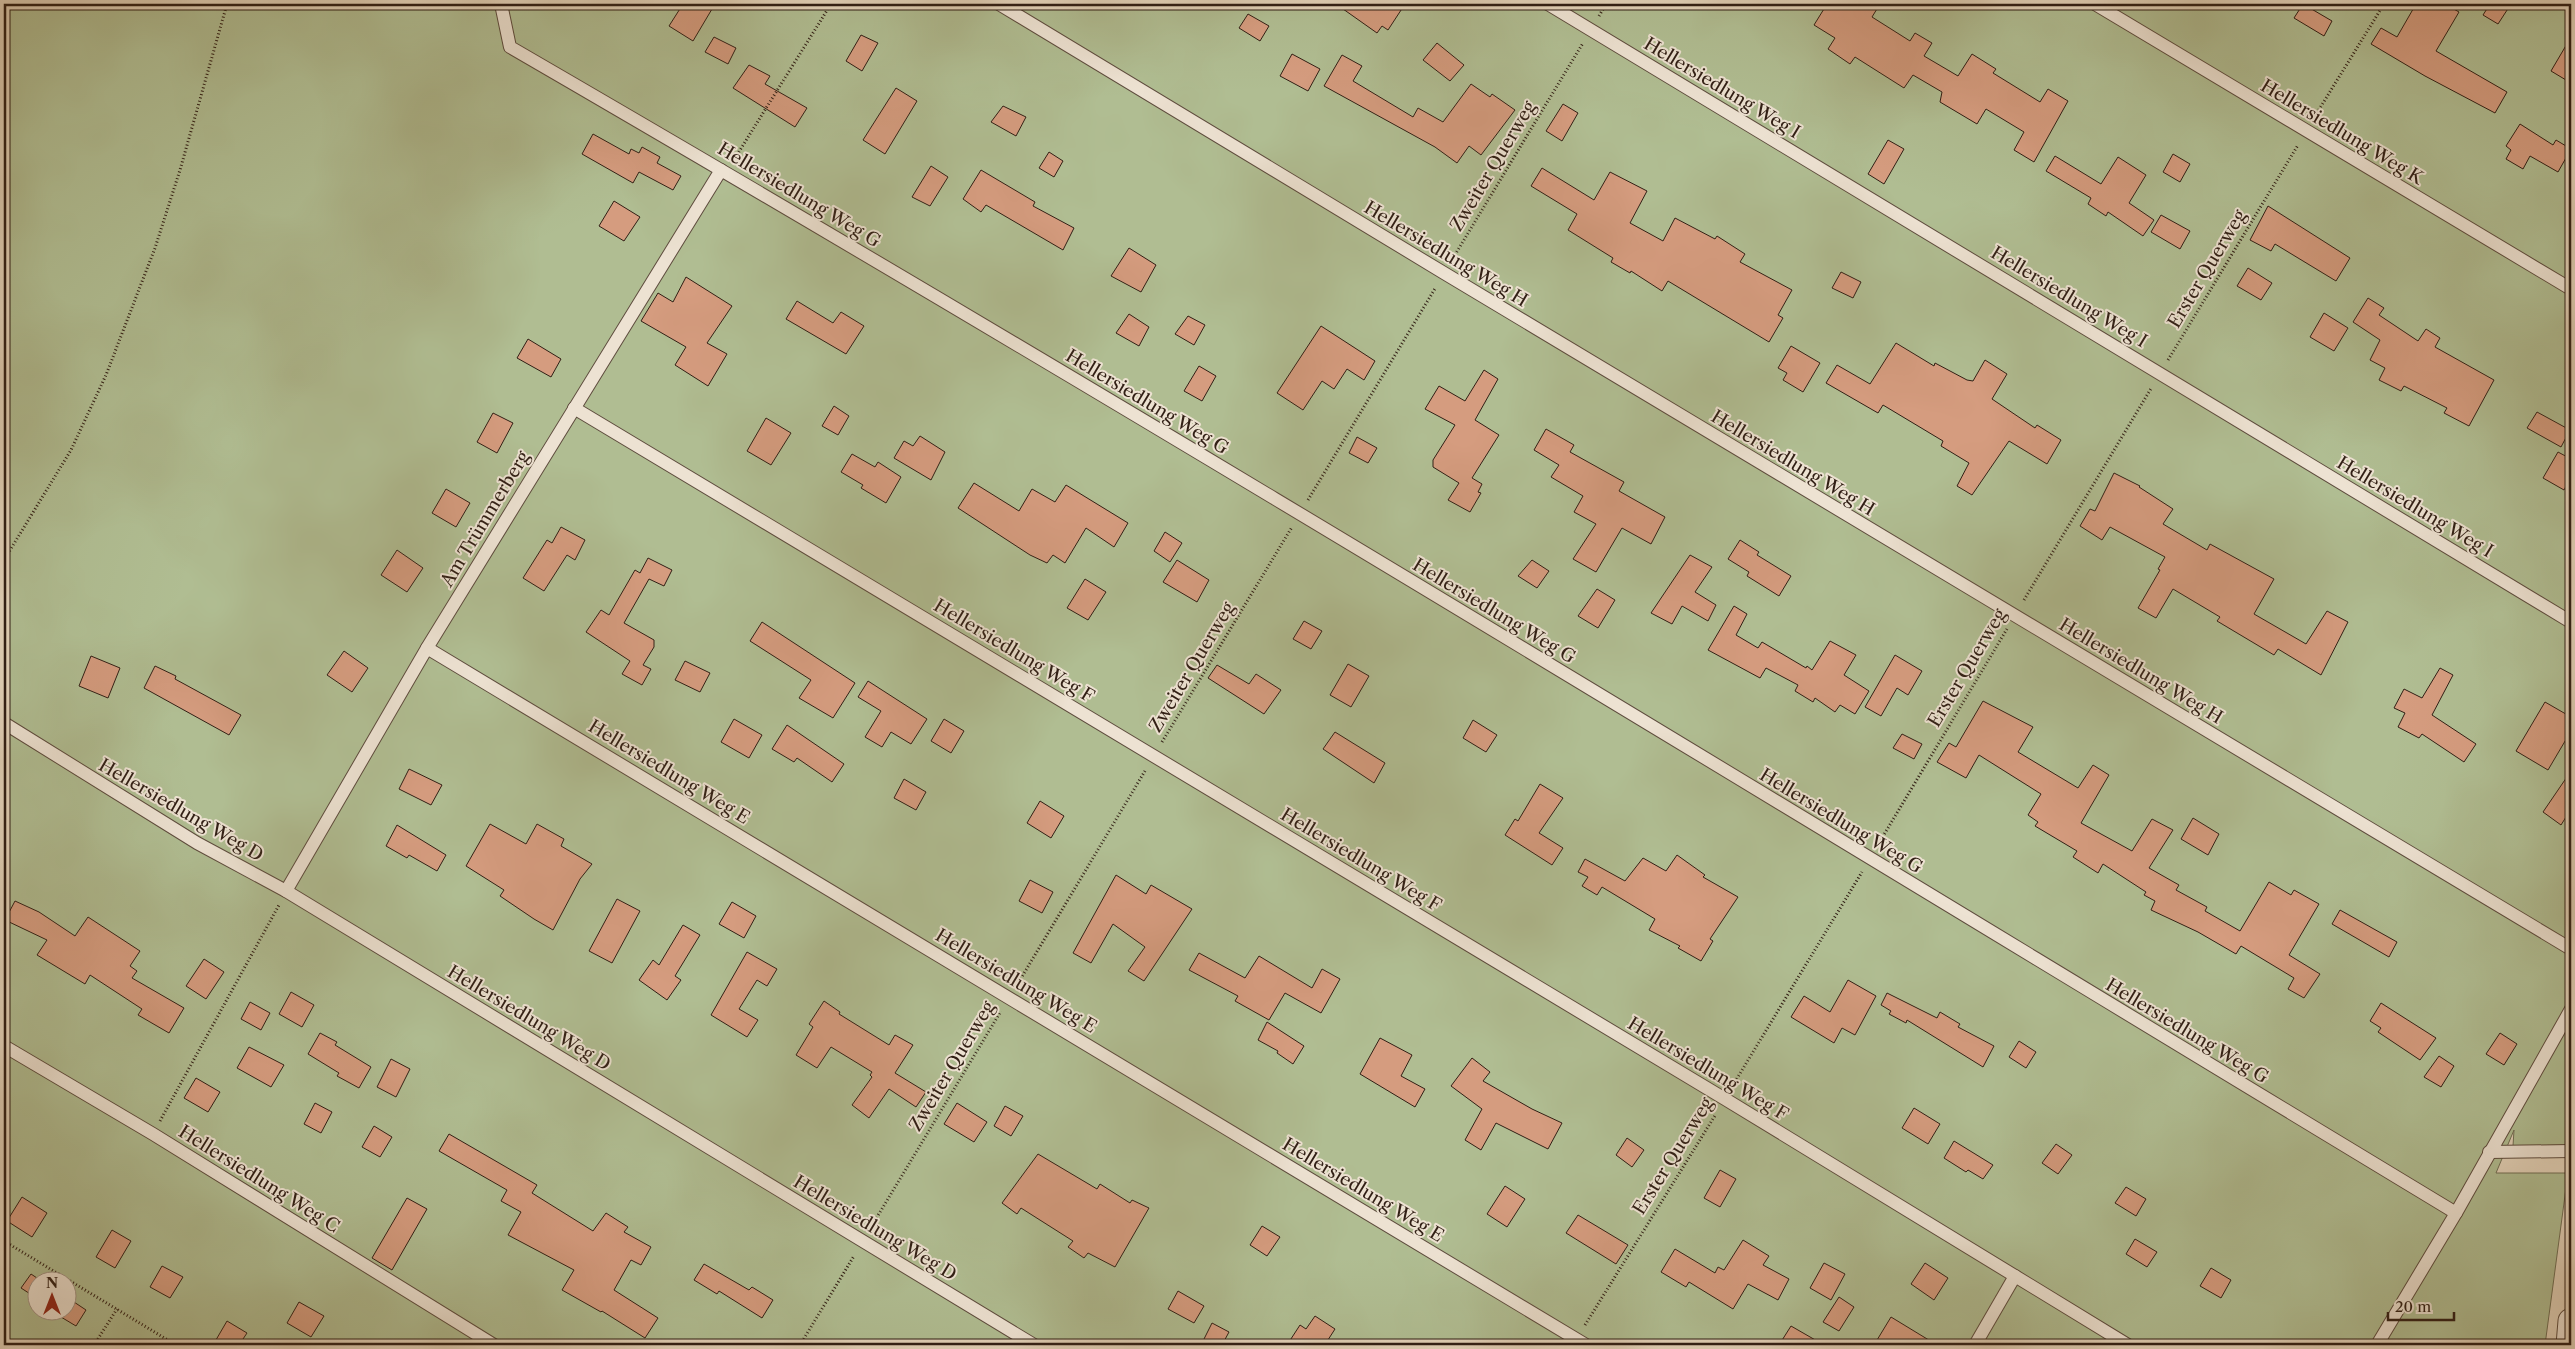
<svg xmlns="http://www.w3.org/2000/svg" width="2575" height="1349" font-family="'Libre Caslon Text',serif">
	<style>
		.green { fill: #b0bd92; stroke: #706e54; fill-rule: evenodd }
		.building { fill: #d59c7f; stroke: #311f15 }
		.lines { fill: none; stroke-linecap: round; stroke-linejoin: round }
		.service-casing { stroke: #5e4c3e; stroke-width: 14 }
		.minor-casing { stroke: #5e4c3e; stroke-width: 27 }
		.path { stroke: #311f15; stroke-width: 3; stroke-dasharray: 1 2.5; stroke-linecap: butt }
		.service { stroke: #ede2d2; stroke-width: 12 }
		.minor { stroke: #ede2d2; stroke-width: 25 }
		.labels { text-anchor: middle; stroke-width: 4; stroke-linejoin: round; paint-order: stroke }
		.street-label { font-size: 18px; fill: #311f15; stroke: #ede2d2 }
	</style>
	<rect width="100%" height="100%" fill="#e3d3ba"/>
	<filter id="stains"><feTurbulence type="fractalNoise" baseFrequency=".004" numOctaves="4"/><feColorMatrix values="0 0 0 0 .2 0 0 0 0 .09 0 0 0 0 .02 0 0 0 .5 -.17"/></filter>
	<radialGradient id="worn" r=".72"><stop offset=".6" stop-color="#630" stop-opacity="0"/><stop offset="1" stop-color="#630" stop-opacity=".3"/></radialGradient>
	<path class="green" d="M 4,4 L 2571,4 L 2571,1145 L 2513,1146 L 2514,1130 L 2496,1173 L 2568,1173 L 2545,1345 L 4,1345 ZM 38,1282 L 68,1282 L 68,1312 L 38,1312 Z"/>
	<g class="building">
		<polygon points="683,4 703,4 712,9 693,41 669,26"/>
		<polygon points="1336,4 1405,4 1388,30 1382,26 1377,33"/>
		<polygon points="1827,4 1880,4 1872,17 1910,41 1915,33 1932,43 1924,56 1958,76 1972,54 1996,69 1993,73 2040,102 2048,89 2068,101 2034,162 2014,150 2024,132 1986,109 1977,124 1940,102 1942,92 1913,75 1904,88 1855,57 1850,64 1828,49 1835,38 1814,25"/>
		<polygon points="2303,4 2332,21 2324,36 2294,18"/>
		<polygon points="2416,4 2445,4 2459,12 2436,51 2507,92 2495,113 2425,76 2371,44 2381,28 2397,37"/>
		<polygon points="2490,4 2511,4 2498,24 2483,15"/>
		<polygon points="1248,14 1269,26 1260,41 1239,28"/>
		<polygon points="861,35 878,43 862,71 846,61"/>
		<polygon points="714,37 736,48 728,64 705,52"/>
		<polygon points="2571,37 2571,83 2551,71"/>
		<polygon points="1437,43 1464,65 1450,81 1423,60"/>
		<polygon points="1292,54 1320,69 1308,91 1280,76"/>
		<polygon points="1342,55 1362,66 1353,81 1413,117 1418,108 1443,122 1471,84 1490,97 1492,94 1515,110 1481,155 1469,146 1457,163 1435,147 1324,86"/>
		<polygon points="749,65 770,76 765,84 807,108 795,127 733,88"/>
		<polygon points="896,88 917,101 885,154 863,140"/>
		<polygon points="1563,104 1578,113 1562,141 1546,131"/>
		<polygon points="1003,106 1026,117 1016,136 991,122"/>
		<polygon points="2520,124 2553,145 2556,140 2571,149 2558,172 2530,156 2523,169 2506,159 2511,150 2506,146"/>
		<polygon points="593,134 629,154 631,149 639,153 642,147 660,157 657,163 681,176 673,190 639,172 633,183 582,154"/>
		<polygon points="1888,140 1904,149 1884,184 1868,174"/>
		<polygon points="1049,152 1063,161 1054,177 1039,168"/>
		<polygon points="2173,154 2190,164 2180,182 2163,172"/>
		<polygon points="2055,156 2101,184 2118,157 2146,175 2129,203 2154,220 2143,236 2108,212 2106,216 2088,204 2091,198 2046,171"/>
		<polygon points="931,166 948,177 930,206 912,197"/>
		<polygon points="1542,168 1594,200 1610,172 1647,191 1630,223 1663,241 1675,218 1715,239 1717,236 1745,254 1740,262 1792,290 1778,315 1783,318 1769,342 1668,281 1662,291 1631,271 1630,273 1611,262 1613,258 1568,230 1577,214 1531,186"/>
		<polygon points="981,170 1035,202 1033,206 1074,228 1063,250 986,205 981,212 963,199"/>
		<polygon points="614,201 640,217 624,241 599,226"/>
		<polygon points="2268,206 2350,258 2336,281 2275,244 2271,251 2250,240"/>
		<polygon points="2161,215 2190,231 2180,249 2151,232"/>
		<polygon points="1129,248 1156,265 1141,292 1111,276"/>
		<polygon points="2248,268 2272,283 2261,300 2237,286"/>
		<polygon points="1841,272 1861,282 1853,298 1832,288"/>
		<polygon points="686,277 732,306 707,343 727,354 708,386 675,365 686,347 641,321 658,293 673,302"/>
		<polygon points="2368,298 2384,308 2379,315 2418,341 2426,329 2440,338 2435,347 2494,380 2469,426 2444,413 2447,408 2404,386 2401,391 2379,380 2385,368 2370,360 2380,340 2353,322"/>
		<polygon points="797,301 833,323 841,312 864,326 846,354 786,319"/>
		<polygon points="2324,313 2348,328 2334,351 2310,337"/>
		<polygon points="1129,314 1149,327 1139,346 1116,333"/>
		<polygon points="1188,316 1205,325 1194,345 1175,334"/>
		<polygon points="1321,326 1375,361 1364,380 1347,369 1334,389 1322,381 1303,410 1277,393"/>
		<polygon points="528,339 561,359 551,377 517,358"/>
		<polygon points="1896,343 1934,366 1935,363 1967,380 1973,381 1985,360 2007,374 1992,399 2035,428 2037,425 2061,440 2047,464 2009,441 1972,495 1957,486 1969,463 1941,446 1943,441 1883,405 1878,413 1826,383 1837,365 1870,384"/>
		<polygon points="1791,346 1820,363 1803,392 1783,380 1787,373 1778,368"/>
		<polygon points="1199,366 1216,376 1202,401 1184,391"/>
		<polygon points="1484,370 1498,379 1475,420 1499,435 1472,478 1482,484 1478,492 1481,493 1470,512 1448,500 1459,483 1433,467 1433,460 1455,425 1425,409 1439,386 1465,401"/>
		<polygon points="834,406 849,416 838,435 822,426"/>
		<polygon points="2537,412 2570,430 2561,447 2527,428"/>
		<polygon points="493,413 513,423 497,453 477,442"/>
		<polygon points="766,418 791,433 771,465 747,451"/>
		<polygon points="1546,429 1574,445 1570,452 1624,482 1619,491 1665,517 1651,544 1622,528 1596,572 1573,559 1596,524 1574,512 1583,496 1551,477 1559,465 1534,450"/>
		<polygon points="920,436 945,452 931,480 894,458 904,441 913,446"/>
		<polygon points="1357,437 1377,448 1368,463 1349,453"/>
		<polygon points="2558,452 2571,459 2571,477 2564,490 2543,478"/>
		<polygon points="852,454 875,467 878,462 901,477 886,503 861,488 863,485 841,472"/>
		<polygon points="2114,473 2140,486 2139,487 2173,509 2163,524 2207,550 2210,544 2274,579 2254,614 2306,644 2327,611 2348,622 2321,675 2278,649 2274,655 2217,621 2220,617 2173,589 2156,618 2138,608 2160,570 2158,569 2165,557 2110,527 2102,540 2080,526 2090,509 2095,511"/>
		<polygon points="974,483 1019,511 1032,489 1055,502 1066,485 1128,523 1114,547 1086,528 1065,563 1053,555 1047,563 1030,555 958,508"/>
		<polygon points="446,489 470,503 456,527 432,513"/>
		<polygon points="561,527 585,540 575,560 567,555 544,591 523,578 547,540 552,543"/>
		<polygon points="1165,532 1182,543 1170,562 1154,551"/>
		<polygon points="1740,540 1759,552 1757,555 1791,576 1779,596 1747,576 1749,572 1728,559"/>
		<polygon points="397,550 423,568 407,592 381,575"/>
		<polygon points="1690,555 1712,567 1695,592 1716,605 1708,621 1682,606 1672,624 1651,613"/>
		<polygon points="648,558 672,570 664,586 649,579 624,623 654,640 654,647 643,665 651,669 642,685 622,674 630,661 586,632 601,610 609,615 635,570 640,573"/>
		<polygon points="1177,560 1209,580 1197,602 1163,582"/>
		<polygon points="1532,560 1549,571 1537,588 1518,576"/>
		<polygon points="1085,579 1106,592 1088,620 1067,608"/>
		<polygon points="1597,589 1615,600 1598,628 1578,616"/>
		<polygon points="1734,606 1747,614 1736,635 1758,648 1762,642 1806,668 1807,666 1812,670 1830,641 1856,655 1844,675 1869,691 1855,714 1840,705 1835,712 1815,698 1813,702 1795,691 1798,685 1766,668 1760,678 1708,650"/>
		<polygon points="1304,621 1322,631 1311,649 1293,639"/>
		<polygon points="762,622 855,683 833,718 799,698 811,680 750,641"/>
		<polygon points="344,651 368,668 352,692 327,675"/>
		<polygon points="1895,655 1922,671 1908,695 1897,688 1881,716 1865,707"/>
		<polygon points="91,656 120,668 108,698 79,686"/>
		<polygon points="685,661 710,673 700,692 675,680"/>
		<polygon points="1348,664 1369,676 1351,707 1330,695"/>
		<polygon points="1217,665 1249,684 1256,674 1281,690 1264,714 1208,678"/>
		<polygon points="155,666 176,676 175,679 241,715 229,735 144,688"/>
		<polygon points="2440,668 2453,675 2432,715 2476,744 2464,762 2422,734 2419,738 2398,727 2405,713 2394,708 2404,689 2422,698"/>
		<polygon points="868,681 927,719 911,744 891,732 882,747 865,737 881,711 858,697"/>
		<polygon points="1983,701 2033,727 2018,752 2078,788 2093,765 2109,775 2081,823 2132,851 2152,819 2173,830 2149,868 2179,885 2176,890 2207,907 2205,911 2240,931 2269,882 2291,895 2294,890 2319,904 2289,955 2320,974 2304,998 2288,989 2294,978 2241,946 2236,954 2198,932 2151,910 2155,901 2144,895 2146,892 2103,864 2098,873 2073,857 2077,851 2035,826 2038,822 2028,815 2041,794 1979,755 1966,778 1937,762 1949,743 1956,747"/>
		<polygon points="2545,702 2571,717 2571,731 2548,770 2516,751"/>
		<polygon points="734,719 762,735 749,758 721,742"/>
		<polygon points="944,719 964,731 951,753 931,741"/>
		<polygon points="1473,720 1497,735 1486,752 1463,738"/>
		<polygon points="787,725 844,764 832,782 797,758 794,762 772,749"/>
		<polygon points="1335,732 1385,763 1374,783 1323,749"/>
		<polygon points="1902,734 1922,744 1914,759 1893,748"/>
		<polygon points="409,769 442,785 431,805 399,789"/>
		<polygon points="2571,771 2571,809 2561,825 2543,812"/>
		<polygon points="904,779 926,792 916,810 894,798"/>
		<polygon points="1540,784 1563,798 1539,833 1563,848 1552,865 1505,835 1515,819 1518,821"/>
		<polygon points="1040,801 1064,816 1051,838 1027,823"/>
		<polygon points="2193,818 2219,834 2208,855 2181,839"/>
		<polygon points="490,824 526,844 537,824 564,839 561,846 592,864 580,879 553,930 534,919 500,896 504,890 466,866"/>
		<polygon points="397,825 446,855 437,871 409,855 407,858 386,846"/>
		<polygon points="1677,855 1705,875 1703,877 1738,897 1710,939 1713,941 1701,961 1678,948 1680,946 1649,930 1655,919 1602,887 1597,895 1582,886 1588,877 1578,872 1585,859 1625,881 1643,858 1666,871"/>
		<polygon points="1116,875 1146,894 1151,885 1192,909 1144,981 1128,971 1145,947 1113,924 1091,963 1073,953"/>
		<polygon points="1030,880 1053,892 1042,913 1019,901"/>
		<polygon points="617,899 640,911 612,963 589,951"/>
		<polygon points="15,901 39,912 75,936 88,917 140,951 130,966 137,971 132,978 184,1008 169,1033 138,1015 142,1009 90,975 85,984 37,955 47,940 5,920"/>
		<polygon points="732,902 756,916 744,938 719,924"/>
		<polygon points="2340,910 2397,942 2389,957 2332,924"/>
		<polygon points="683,925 700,935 675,976 681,980 667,1000 639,980 653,960 659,965"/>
		<polygon points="747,952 777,969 767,986 757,980 739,1009 758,1020 747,1037 711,1015"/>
		<polygon points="1199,953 1245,978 1259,956 1312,988 1322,969 1340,979 1321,1013 1285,993 1269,1020 1235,1001 1238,996 1189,970"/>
		<polygon points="204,959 224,972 206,999 186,986"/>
		<polygon points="1848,980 1876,996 1855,1035 1842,1028 1834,1043 1791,1017 1804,996 1830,1012"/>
		<polygon points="291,992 314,1005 302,1027 279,1014"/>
		<polygon points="1887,993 1937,1018 1940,1012 1960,1024 1958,1027 1994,1046 1983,1067 1907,1020 1906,1023 1889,1014 1891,1011 1881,1005"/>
		<polygon points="824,1001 840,1012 839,1014 889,1045 895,1035 913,1045 895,1073 926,1092 916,1107 889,1089 869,1118 852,1105 872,1077 870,1075 872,1072 831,1047 817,1068 796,1055 813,1027 809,1024"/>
		<polygon points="250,1002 270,1013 261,1030 241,1019"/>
		<polygon points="2381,1003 2436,1038 2420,1060 2378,1032 2381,1028 2370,1021"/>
		<polygon points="1267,1022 1304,1046 1293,1064 1277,1053 1278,1051 1258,1040"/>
		<polygon points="320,1033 337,1042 335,1045 371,1067 359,1088 337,1076 339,1073 308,1054"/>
		<polygon points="2500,1033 2517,1044 2504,1065 2486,1054"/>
		<polygon points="1380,1038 1412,1055 1401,1076 1425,1089 1415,1107 1360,1074"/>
		<polygon points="2019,1041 2036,1052 2026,1068 2009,1057"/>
		<polygon points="249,1047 284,1065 271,1087 237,1068"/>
		<polygon points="2439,1056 2454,1066 2441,1087 2424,1077"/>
		<polygon points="1472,1058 1490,1072 1483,1081 1532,1109 1562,1123 1548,1149 1496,1123 1481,1150 1465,1140 1482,1109 1451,1086"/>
		<polygon points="391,1059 410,1069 396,1097 377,1087"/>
		<polygon points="196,1078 220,1092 208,1112 184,1098"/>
		<polygon points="315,1103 332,1112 321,1133 304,1124"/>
		<polygon points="957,1103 987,1122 974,1142 944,1124"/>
		<polygon points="1005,1106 1023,1116 1011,1136 994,1126"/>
		<polygon points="1914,1108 1940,1124 1928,1144 1902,1128"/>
		<polygon points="374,1126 392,1137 380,1157 362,1147"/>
		<polygon points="449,1134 537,1185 532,1193 593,1231 606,1213 628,1227 624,1232 651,1247 641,1265 631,1260 614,1290 658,1318 645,1338 602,1311 601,1312 562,1290 574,1270 508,1235 521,1212 501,1201 507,1190 439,1151"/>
		<polygon points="1627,1138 1644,1150 1632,1167 1616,1155"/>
		<polygon points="1954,1141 1993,1165 1983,1179 1968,1170 1966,1172 1944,1158"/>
		<polygon points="2056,1144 2072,1155 2058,1174 2042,1163"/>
		<polygon points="1038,1154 1097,1189 1100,1184 1130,1203 1132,1200 1149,1208 1115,1267 1088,1253 1084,1258 1068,1247 1073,1241 1021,1208 1017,1214 1002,1203"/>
		<polygon points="1720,1170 1736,1179 1720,1207 1704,1198"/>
		<polygon points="1505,1186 1525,1199 1507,1227 1487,1214"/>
		<polygon points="2126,1187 2146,1199 2136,1216 2115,1203"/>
		<polygon points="22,1197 47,1213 32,1237 7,1221"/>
		<polygon points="407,1198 427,1209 392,1270 372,1258"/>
		<polygon points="1578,1215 1628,1245 1616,1264 1566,1233"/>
		<polygon points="1262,1226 1280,1237 1267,1256 1250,1245"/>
		<polygon points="112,1230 131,1241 115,1268 96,1257"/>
		<polygon points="2135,1239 2157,1252 2147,1267 2126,1254"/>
		<polygon points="1743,1240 1769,1256 1763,1265 1789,1279 1778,1300 1748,1284 1733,1309 1689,1282 1686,1287 1661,1272 1675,1249 1715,1273 1718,1267 1724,1270"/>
		<polygon points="1824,1263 1845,1274 1831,1300 1810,1288"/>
		<polygon points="1925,1263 1948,1278 1934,1300 1911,1284"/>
		<polygon points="704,1264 749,1290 752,1287 773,1300 762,1318 719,1291 717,1294 694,1280"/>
		<polygon points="162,1266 183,1277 170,1298 150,1287"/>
		<polygon points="2211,1268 2231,1280 2221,1298 2200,1286"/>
		<polygon points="31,1274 43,1282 38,1282 38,1299 21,1288"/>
		<polygon points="1178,1291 1204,1306 1194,1323 1168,1309"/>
		<polygon points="1839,1297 1854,1307 1839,1331 1823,1322"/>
		<polygon points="68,1298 86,1310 76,1326 61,1317 63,1315 57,1312 68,1312"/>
		<polygon points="299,1302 324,1316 311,1337 287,1323"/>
		<polygon points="1315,1316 1335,1329 1326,1343 1330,1345 1287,1345 1300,1325 1306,1329"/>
		<polygon points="1891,1317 1937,1345 1874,1345"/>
		<polygon points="227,1321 247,1333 239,1345 213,1345"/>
		<polygon points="1212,1323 1229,1332 1222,1345 1201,1345"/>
		<polygon points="1791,1326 1824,1345 1779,1345"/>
	</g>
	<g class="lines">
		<g class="service-casing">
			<g id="service">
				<path d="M 501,4 L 510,47 C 1164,426 1809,822 2456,1213"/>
				<polyline points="999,4 1444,273 2571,949"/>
				<polyline points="1548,4 2571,622"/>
				<polyline points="2095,4 2571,289"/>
				<polyline points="574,408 1725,1099 2128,1345"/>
				<polyline points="427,648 1586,1345"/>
				<polyline points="4,723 197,843 286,891 1034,1345"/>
				<polyline points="286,891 427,648 721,170"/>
				<polyline points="4,1046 153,1134 494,1345"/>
				<polyline points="2489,1152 2571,1151"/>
				<polyline points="1975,1345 2015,1276"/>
				<polyline points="2377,1345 2456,1213 2571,1009"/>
			</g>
		</g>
		<g class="minor-casing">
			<polyline id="minor" points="2569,1345 2571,1321"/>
		</g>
		<g class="path">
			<polyline points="1599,16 1606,4"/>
			<polyline points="2315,116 2384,4"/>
			<polyline points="735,158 831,4"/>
			<polyline points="1453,258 1583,43"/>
			<polyline points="2168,360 2298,145"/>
			<polyline points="1308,500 1436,287"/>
			<polyline points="4,560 71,450 106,375 155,248 180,170 227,4"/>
			<polyline points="2024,600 2152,387"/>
			<polyline points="1162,742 1292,527"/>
			<polyline points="1879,843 2007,629"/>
			<polyline points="1017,985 1145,771"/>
			<polyline points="1733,1085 1862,872"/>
			<polyline points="160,1121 279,905"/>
			<polyline points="871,1227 1001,1011"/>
			<polyline points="4,1241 176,1345"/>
			<polyline points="1585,1325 1716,1114"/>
			<polyline points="94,1345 117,1309"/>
			<polyline points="800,1345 854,1256"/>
		</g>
		<use href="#service" class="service"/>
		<use href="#minor" class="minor"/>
	</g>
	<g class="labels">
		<g class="street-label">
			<text transform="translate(1722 88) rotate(31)" y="6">Hellersiedlung Weg I</text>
			<text transform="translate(2342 132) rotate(31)" y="6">Hellersiedlung Weg K</text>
			<text transform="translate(1493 166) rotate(-59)" y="6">Zweiter Querweg</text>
			<text transform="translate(799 195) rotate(31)" y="6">Hellersiedlung Weg G</text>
			<text transform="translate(1446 254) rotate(31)" y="6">Hellersiedlung Weg H</text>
			<text transform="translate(2207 269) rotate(-59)" y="6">Erster Querweg</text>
			<text transform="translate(2069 297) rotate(31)" y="6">Hellersiedlung Weg I</text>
			<text transform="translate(1147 402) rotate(31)" y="6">Hellersiedlung Weg G</text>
			<text transform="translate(1793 463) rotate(31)" y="6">Hellersiedlung Weg H</text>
			<text transform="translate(2415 507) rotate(31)" y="6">Hellersiedlung Weg I</text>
			<text transform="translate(485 519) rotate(-59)" y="6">Am Trümmerberg</text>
			<text transform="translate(1494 611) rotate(31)" y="6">Hellersiedlung Weg G</text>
			<text transform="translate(1014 651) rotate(31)" y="6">Hellersiedlung Weg F</text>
			<text transform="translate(1192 667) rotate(-59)" y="6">Zweiter Querweg</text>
			<text transform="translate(1967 668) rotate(-59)" y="6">Erster Querweg</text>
			<text transform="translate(2141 671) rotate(31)" y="6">Hellersiedlung Weg H</text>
			<text transform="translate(669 772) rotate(31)" y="6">Hellersiedlung Weg E</text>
			<text transform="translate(181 810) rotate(30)" y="6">Hellersiedlung Weg D</text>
			<text transform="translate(1841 821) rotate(31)" y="6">Hellersiedlung Weg G</text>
			<text transform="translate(1361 860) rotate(31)" y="6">Hellersiedlung Weg F</text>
			<text transform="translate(1016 981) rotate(31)" y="6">Hellersiedlung Weg E</text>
			<text transform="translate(529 1018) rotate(31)" y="6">Hellersiedlung Weg D</text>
			<text transform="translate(2187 1031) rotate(31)" y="6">Hellersiedlung Weg G</text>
			<text transform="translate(952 1066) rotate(-59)" y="6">Zweiter Querweg</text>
			<text transform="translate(1708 1069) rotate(31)" y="6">Hellersiedlung Weg F</text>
			<text transform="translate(1673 1156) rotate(-58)" y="6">Erster Querweg</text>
			<text transform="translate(259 1179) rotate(32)" y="6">Hellersiedlung Weg C</text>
			<text transform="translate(1363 1190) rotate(31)" y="6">Hellersiedlung Weg E</text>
			<text transform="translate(875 1228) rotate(31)" y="6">Hellersiedlung Weg D</text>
		</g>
	</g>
	<rect width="2575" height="1349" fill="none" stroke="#e3d3ba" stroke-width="20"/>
	<rect x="5" y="5" width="2565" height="1339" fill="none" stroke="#311f15" stroke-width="2.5"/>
	<rect x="10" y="10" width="2555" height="1329" fill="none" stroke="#311f15"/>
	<g transform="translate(52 1296)"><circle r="24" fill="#ede2d2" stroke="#a29486"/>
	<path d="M0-4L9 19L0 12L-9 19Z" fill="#8f2418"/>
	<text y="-8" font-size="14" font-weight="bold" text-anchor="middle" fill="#311f15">N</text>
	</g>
	<path d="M2388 1312v8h66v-8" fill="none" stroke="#311f15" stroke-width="2.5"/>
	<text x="2395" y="1312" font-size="15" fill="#311f15" stroke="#ede2d2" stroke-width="4" paint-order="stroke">20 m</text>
	<rect width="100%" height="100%" filter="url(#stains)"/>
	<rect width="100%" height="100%" fill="url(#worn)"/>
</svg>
